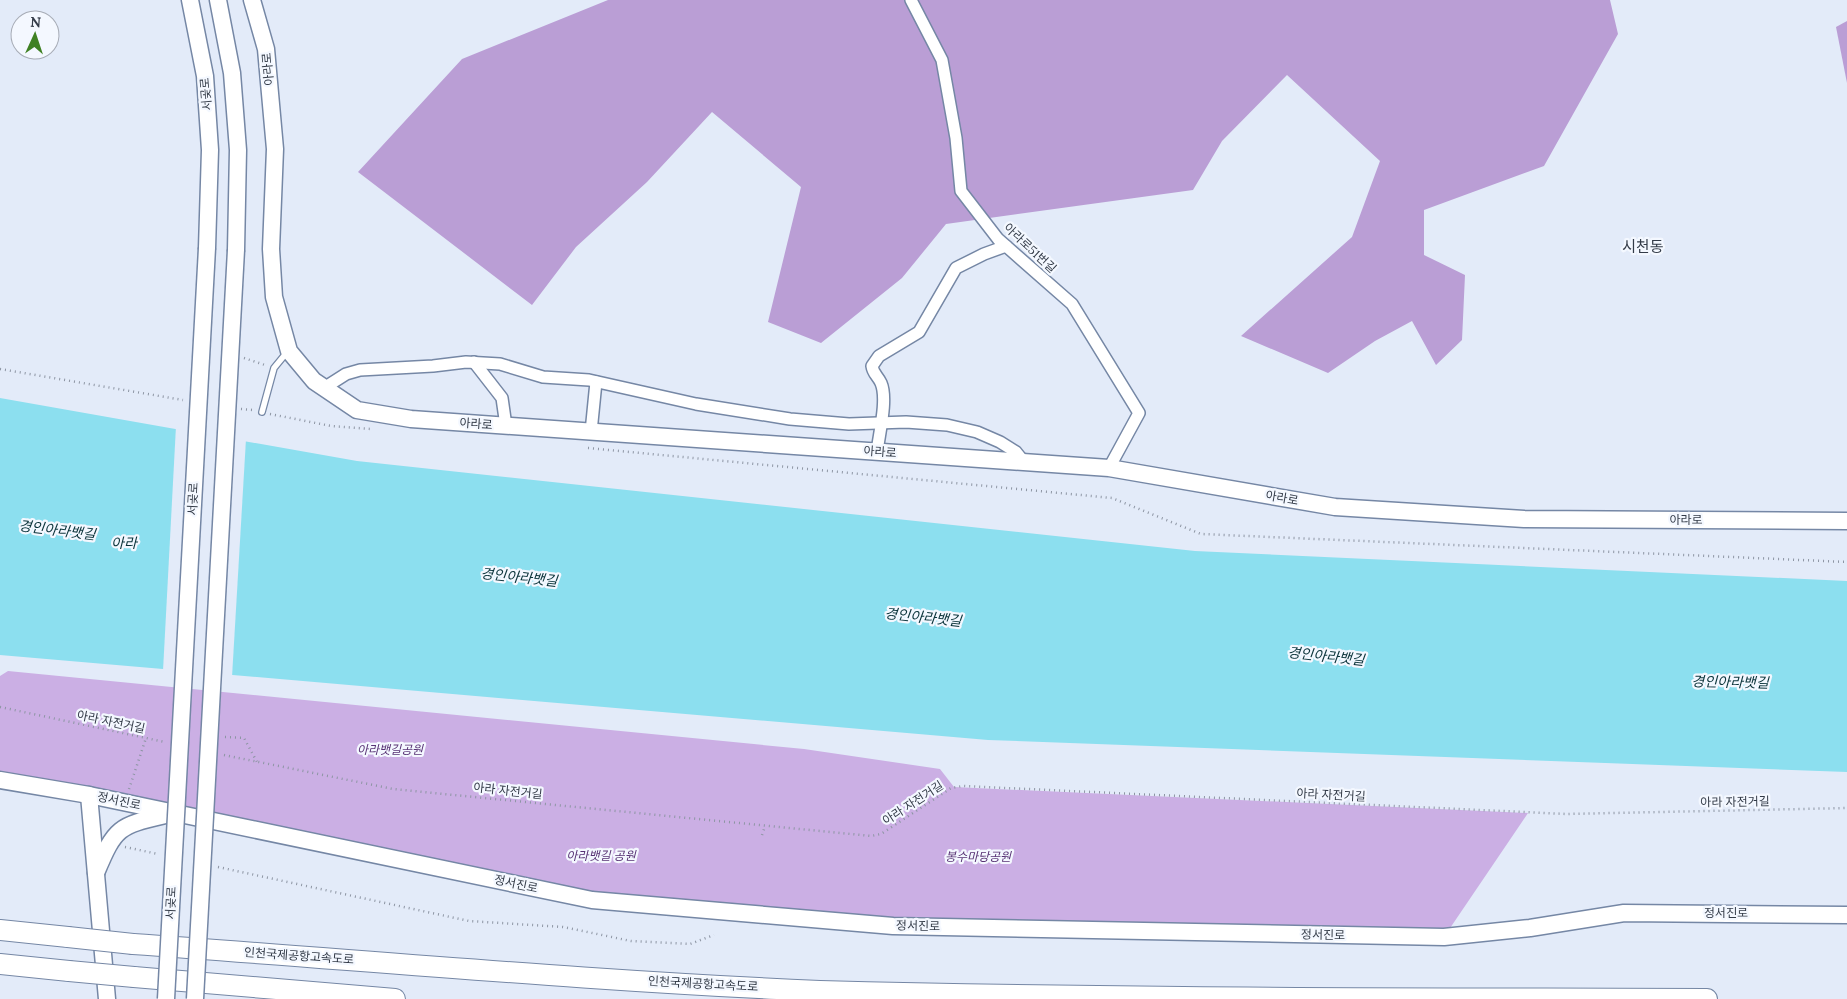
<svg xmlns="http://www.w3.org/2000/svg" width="1847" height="999" font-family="Lora,'Noto Sans KR',serif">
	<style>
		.green { fill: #cbafe4 }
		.forest { fill: #ba9ed5 }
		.water { fill: #8cdfef }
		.pier { fill: #e3ebf9 }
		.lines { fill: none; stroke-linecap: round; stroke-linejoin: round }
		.lane-casing { stroke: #7587a5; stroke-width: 8 }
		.street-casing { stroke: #7587a5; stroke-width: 14 }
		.secondary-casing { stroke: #7587a5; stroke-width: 19 }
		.highway-casing { stroke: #7587a5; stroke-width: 22 }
		.path { stroke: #8d95a3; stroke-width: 2.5; stroke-dasharray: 1 4; stroke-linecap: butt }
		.lane { stroke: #fff; stroke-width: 5.5 }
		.street { stroke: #fff; stroke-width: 11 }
		.secondary { stroke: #fff; stroke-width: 16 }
		.highway { stroke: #fff; stroke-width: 20 }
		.secondary-bridge-casing { stroke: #7587a5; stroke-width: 19; stroke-linecap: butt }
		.highway-bridge-casing { stroke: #7587a5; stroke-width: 22; stroke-linecap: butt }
		.secondary-bridge { stroke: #fff; stroke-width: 16 }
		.highway-bridge { stroke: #fff; stroke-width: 20 }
		.labels { text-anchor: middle; stroke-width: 4.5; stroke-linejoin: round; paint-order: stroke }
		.street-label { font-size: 12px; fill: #333b48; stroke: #f4f8ff }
		.park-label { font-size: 12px; font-style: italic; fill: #573274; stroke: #f4f8ff }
		.water-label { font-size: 14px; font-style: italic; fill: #0a333a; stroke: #f4f8ff }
		.quarter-label { font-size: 15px; fill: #333b48; stroke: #f4f8ff }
	</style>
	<rect width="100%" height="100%" fill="#e3ebf9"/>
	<polygon class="green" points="8,671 804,749 940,769 954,787 1528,813 1444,937 893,926 592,900 0,779 0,676"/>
	<g class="forest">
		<polygon points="608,0 1610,0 1618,34 1544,166 1424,210 1424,255 1465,275 1462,340 1436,365 1412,321 1375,341 1328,373 1241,336 1352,237 1380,161 1287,75 1222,141 1193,190 946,224 902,278 821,343 768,322 801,187 712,112 647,182 576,247 532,305 358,172 462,59"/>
		<polygon points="1847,21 1847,83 1836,27"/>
	</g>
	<polygon class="water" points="0,398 357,461 1195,551 1847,581 1847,772 988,740 0,655"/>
	<polygon class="pier" points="176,426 246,439 232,677 163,671"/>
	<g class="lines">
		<g class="lane-casing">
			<polyline id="lane" points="262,412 274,368 288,351"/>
		</g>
		<g class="street-casing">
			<g id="street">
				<polyline points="911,0 942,60 956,138 961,191 998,239 1072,304 1139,413 1109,468"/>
				<polyline points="474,362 502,398 506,426"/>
				<polyline points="324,388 346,374 360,370 433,366 466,362 500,364 543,377 589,380 696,404 790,419 849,424 906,422 947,425 977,432 1000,442 1016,452 1024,462"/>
				<polyline points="591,432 596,382"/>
				<path d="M 877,452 C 879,434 888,399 881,383 C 878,376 873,374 872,366 L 879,356 L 919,332 L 956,268 L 984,254 L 1006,246"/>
			</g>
		</g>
		<g class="secondary-casing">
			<g id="secondary">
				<polyline points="190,0 205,76 210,150 207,248"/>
				<polyline points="218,0 232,73 238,150 236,250"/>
				<polyline points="252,0 266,49 275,149 271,249 274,297 289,351 314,381 357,410 411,419 1109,468 1335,507 1524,519 1847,521"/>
				<polyline points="0,780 89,795 592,900 893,926 1444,937 1530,928 1624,913 1847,915"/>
				<polyline points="89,795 107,999"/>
				<path d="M 96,873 C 116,825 119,826 170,814"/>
			</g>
		</g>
		<g class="highway-casing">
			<g id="highway">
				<polyline points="0,930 68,937"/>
				<path d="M 133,944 C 362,960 591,981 820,991 C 1116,999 1412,998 1707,999"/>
				<polyline points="0,964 69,971"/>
				<polyline points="134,977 395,999"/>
			</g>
		</g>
		<g class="path">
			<polyline points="244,358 265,365"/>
			<polyline points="0,369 183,400"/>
			<polyline points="241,409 253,410"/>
			<polyline points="270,414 331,426 371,429"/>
			<polyline points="588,448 1112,498 1201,534 1847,562"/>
			<polyline points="0,707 165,742"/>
			<polyline points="225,737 244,738 257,762"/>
			<polyline points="224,755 393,789 871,836 881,834 951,788 963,786 1567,814 1847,808"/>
			<polyline points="129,789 146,738"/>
			<polyline points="762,835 765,826"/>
			<polyline points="125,847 158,854"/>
			<polyline points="218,867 469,921 563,927 631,941 690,944 714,935"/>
		</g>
		<use href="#lane" class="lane"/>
		<use href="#street" class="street"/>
		<use href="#secondary" class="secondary"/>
		<use href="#highway" class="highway"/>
		<g class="secondary-bridge-casing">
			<g id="secondary-bridge">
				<polyline points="166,999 207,248"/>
				<polyline points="195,999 236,250"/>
			</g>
		</g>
		<g class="highway-bridge-casing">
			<g id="highway-bridge">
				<polyline points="68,937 133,944"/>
				<polyline points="69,971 134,977"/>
			</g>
		</g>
		<use href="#secondary-bridge" class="secondary-bridge"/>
		<use href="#highway-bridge" class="highway-bridge"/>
	</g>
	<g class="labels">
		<g class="street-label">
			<text transform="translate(268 69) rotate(-95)" y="4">아라로</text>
			<text transform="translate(206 94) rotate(-95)" y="4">서곶로</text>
			<text transform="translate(1030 248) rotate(43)" y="4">아라로51번길</text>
			<text transform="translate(476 424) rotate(4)" y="4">아라로</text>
			<text transform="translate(880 452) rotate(4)" y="4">아라로</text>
			<text transform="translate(1282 498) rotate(10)" y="4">아라로</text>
			<text transform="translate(193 499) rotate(-87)" y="4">서곶로</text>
			<text x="1686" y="524">아라로</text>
			<text transform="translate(111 722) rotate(12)" y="4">아라 자전거길</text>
			<text transform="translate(508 791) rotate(6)" y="4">아라 자전거길</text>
			<text transform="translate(1331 795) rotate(3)" y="4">아라 자전거길</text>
			<text transform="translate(119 801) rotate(12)" y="4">정서진로</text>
			<text transform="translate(1735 802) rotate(-1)" y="4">아라 자전거길</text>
			<text transform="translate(913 803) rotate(-33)" y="4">아라 자전거길</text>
			<text transform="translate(516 884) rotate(12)" y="4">정서진로</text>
			<text transform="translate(171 903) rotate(-87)" y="4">서곶로</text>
			<text x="1726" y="917">정서진로</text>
			<text transform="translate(918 926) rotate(1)" y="4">정서진로</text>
			<text transform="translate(1323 935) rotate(1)" y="4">정서진로</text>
			<text transform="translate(299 956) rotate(4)" y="4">인천국제공항고속도로</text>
			<text transform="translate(703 984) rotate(3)" y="4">인천국제공항고속도로</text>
		</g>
		<g class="park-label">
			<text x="390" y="754">아라뱃길공원</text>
			<text x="601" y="860">아라뱃길 공원</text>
			<text x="978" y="861">봉수마당공원</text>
		</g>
		<g class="water-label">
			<text transform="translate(57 530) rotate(7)" y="5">경인아라뱃길</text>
			<text x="124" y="548">아라</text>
			<text transform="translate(519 577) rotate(6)" y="5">경인아라뱃길</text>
			<text transform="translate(923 617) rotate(6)" y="5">경인아라뱃길</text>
			<text transform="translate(1326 656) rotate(6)" y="5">경인아라뱃길</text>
			<text transform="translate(1730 682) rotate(1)" y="5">경인아라뱃길</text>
		</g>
		<g class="quarter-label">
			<text x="1643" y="252">시천동</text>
		</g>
	</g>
	<g transform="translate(35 35) rotate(3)"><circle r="24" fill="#f4f8ff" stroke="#a7acb6"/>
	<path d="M0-4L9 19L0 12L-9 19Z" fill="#3f8123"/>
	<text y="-8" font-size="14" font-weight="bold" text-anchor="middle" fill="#333b48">N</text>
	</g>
</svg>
